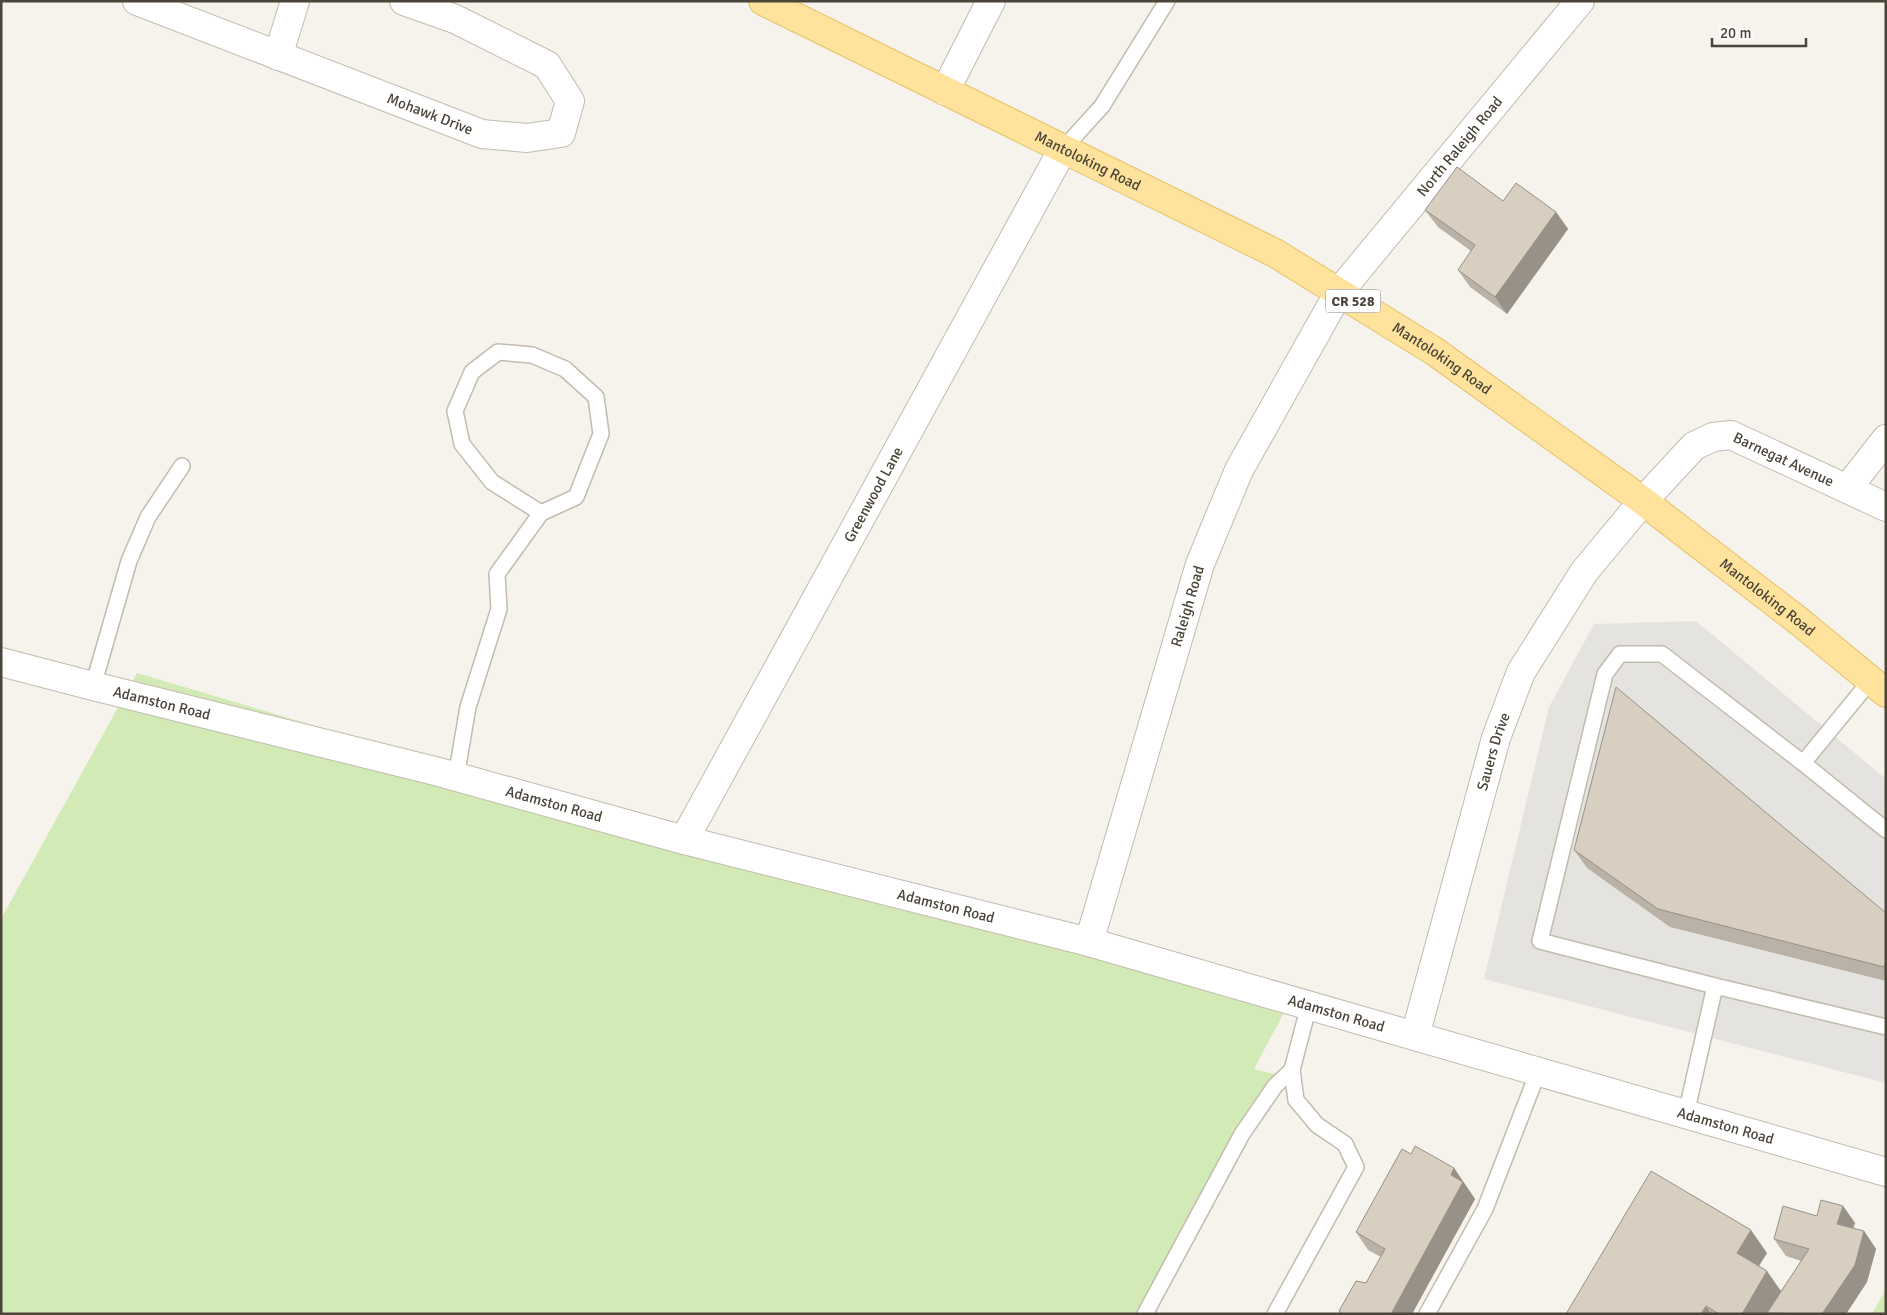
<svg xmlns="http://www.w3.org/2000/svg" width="1887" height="1315" font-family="Signika,sans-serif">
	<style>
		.green { fill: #d2eab5 }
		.parking { fill: #e5e3e0 }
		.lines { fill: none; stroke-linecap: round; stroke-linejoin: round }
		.service-casing { stroke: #c2bbae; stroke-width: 18 }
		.minor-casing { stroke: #c2bbae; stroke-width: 30 }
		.tertiary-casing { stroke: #c2bbae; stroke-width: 30 }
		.primary-casing { stroke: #e6c16a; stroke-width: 30 }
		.service { stroke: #fff; stroke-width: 15 }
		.minor { stroke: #fff; stroke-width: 28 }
		.tertiary { stroke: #fff; stroke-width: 28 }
		.primary { stroke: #ffe39c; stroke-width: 28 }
		.wall { fill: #bab2a6 }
		.shaded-wall { fill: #979187 }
		.building { fill: #d8cfc1; stroke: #979187 }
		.labels { text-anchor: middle; stroke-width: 5; stroke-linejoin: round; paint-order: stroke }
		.shield { fill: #fff; stroke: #817c74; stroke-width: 1 }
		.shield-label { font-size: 14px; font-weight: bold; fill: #4b4439 }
		.street-label { font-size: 15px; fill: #4b4439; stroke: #fff }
	</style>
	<rect width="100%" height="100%" fill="#f6f3ec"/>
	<g class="green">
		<polygon points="137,673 807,872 1288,1005 1254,1069 1278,1075 1150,1314 1,1314 1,919"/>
		<polygon points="1886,1289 1886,1314 1872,1314"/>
	</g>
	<polygon class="parking" points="1696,621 1886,779 1886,1083 1484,979 1549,707 1594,624"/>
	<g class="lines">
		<g class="service-casing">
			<g id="service">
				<polyline points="1063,149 1102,106 1167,1"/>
				<polyline points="1871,680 1803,763 1886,830"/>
				<polyline points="93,686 129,561 148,517 182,466"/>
				<polyline points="456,777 468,707 499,609 497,574 541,513 576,497 601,434 596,397 565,369 532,355 498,352 472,372 455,411 462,444 492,482 541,513"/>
				<polyline points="1715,986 1540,941 1605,674 1620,654 1662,654 1803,763"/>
				<polyline points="1686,1114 1715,986 1886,1027"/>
				<polyline points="1145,1314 1242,1134 1275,1086 1292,1070"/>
				<polyline points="1275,1314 1356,1167 1345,1144 1317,1125 1296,1100 1292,1070 1309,1005"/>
				<polyline points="1427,1314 1485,1209 1538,1072"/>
			</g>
		</g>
		<g class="minor-casing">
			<g id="minor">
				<path id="s1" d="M 137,1 L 482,134 L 527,138 L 561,133 L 570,101 L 547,65 L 455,19 L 404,1"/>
				<polyline points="278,56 295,1"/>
				<polyline points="945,91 991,1"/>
				<polyline points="1847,489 1886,439"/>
				<path id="s2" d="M 684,840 L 1063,149"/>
				<path id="s3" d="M 1089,942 L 1200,564 L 1239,470 L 1339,292 L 1580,1"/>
				<path id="s4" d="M 1415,1036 L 1496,738 L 1521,672 L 1584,572 L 1643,501 L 1694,446 L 1713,437 L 1731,435 L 1886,507"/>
			</g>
		</g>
		<g class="tertiary-casing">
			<g id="tertiary">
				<path id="s5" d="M 1,662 L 93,686 L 439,772 L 684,840 L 1089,942 L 1886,1172"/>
			</g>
		</g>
		<g class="primary-casing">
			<g id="primary">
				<path id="s6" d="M 763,1 L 1275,253 L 1434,351 L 1643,501 L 1800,622 L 1886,693"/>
			</g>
		</g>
		<use href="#service" class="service"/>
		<use href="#minor" class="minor"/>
		<use href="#tertiary" class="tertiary"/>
		<use href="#primary" class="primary"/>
	</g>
	<g class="wall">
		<polygon points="1503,201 1556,212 1568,229 1507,314 1470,287 1458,270 1471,251 1438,227 1425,210"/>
		<polygon points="1574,850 1886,913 1886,981 1670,927 1587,868"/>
		<polygon points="1411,1154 1454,1168 1475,1199 1412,1314 1340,1314 1339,1311 1366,1283 1381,1257 1368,1250 1356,1232"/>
		<polygon points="1843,1206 1855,1223 1853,1228 1864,1231 1876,1249 1867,1282 1846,1314 1566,1314 1767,1253 1759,1266 1781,1291 1801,1261 1786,1256 1774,1239 1817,1216"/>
	</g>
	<g class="shaded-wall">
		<polygon points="1556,212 1568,229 1507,314 1495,297"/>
		<polygon points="1454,1168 1475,1199 1412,1314 1391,1314 1451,1175"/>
		<polygon points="1843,1206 1855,1223 1849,1241 1837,1224"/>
		<polygon points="1751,1230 1767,1253 1753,1275 1737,1253"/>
		<polygon points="1864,1231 1876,1249 1867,1282 1846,1314 1822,1314"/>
		<polygon points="1767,1271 1783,1294 1767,1314 1742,1314"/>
		<polygon points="1706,1306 1711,1314 1701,1314"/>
	</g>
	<g class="building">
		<polygon points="1457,167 1503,201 1516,183 1556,212 1495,297 1458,270 1475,245 1425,210"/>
		<polygon points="1616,687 1886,913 1886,962 1884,967 1658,909 1574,850"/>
		<polygon points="1415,1146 1454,1168 1451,1175 1463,1182 1391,1314 1343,1314 1339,1311 1356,1281 1366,1283 1385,1249 1356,1232 1402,1149 1411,1154"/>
		<polygon points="1651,1171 1751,1230 1737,1253 1767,1271 1742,1314 1719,1314 1706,1306 1701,1314 1566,1314"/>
		<polygon points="1821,1200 1843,1206 1837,1224 1864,1231 1855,1265 1822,1314 1767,1313 1809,1249 1774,1239 1783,1206 1817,1216"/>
	</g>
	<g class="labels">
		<rect class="shield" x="1325.5" y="289.5" width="55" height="23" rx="4"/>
		<g class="shield-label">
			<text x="1353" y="306">CR 528</text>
		</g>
		<g class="street-label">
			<text dy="5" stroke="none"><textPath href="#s1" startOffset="314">Mohawk Drive</textPath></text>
			<text dy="5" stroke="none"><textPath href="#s3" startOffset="889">North Raleigh Road</textPath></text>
			<text dy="5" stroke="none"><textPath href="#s6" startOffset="362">Mantoloking Road</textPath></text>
			<text dy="5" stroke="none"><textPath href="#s6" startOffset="768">Mantoloking Road</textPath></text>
			<text dy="5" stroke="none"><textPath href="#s4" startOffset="762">Barnegat Avenue</textPath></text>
			<text dy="5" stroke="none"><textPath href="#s2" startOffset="394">Greenwood Lane</textPath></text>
			<text dy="5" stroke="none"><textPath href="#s6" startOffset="1172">Mantoloking Road</textPath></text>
			<text dy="5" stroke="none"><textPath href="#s3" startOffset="350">Raleigh Road</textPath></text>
			<text dy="5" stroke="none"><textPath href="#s5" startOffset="166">Adamston Road</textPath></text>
			<text dy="5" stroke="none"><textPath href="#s4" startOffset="295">Sauers Drive</textPath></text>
			<text dy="5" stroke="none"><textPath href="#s5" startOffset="571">Adamston Road</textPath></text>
			<text dy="5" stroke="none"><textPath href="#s5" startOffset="976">Adamston Road</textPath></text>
			<text dy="5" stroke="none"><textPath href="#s5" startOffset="1381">Adamston Road</textPath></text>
			<text dy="5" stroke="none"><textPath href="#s5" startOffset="1786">Adamston Road</textPath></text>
		</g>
	</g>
	<rect width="1887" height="1315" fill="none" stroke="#4b4439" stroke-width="5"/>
	<path d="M1712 38v8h94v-8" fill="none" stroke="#4b4439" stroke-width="2.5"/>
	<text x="1720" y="38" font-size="15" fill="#4b4439" stroke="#ffffff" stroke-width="4" paint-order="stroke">20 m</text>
</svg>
